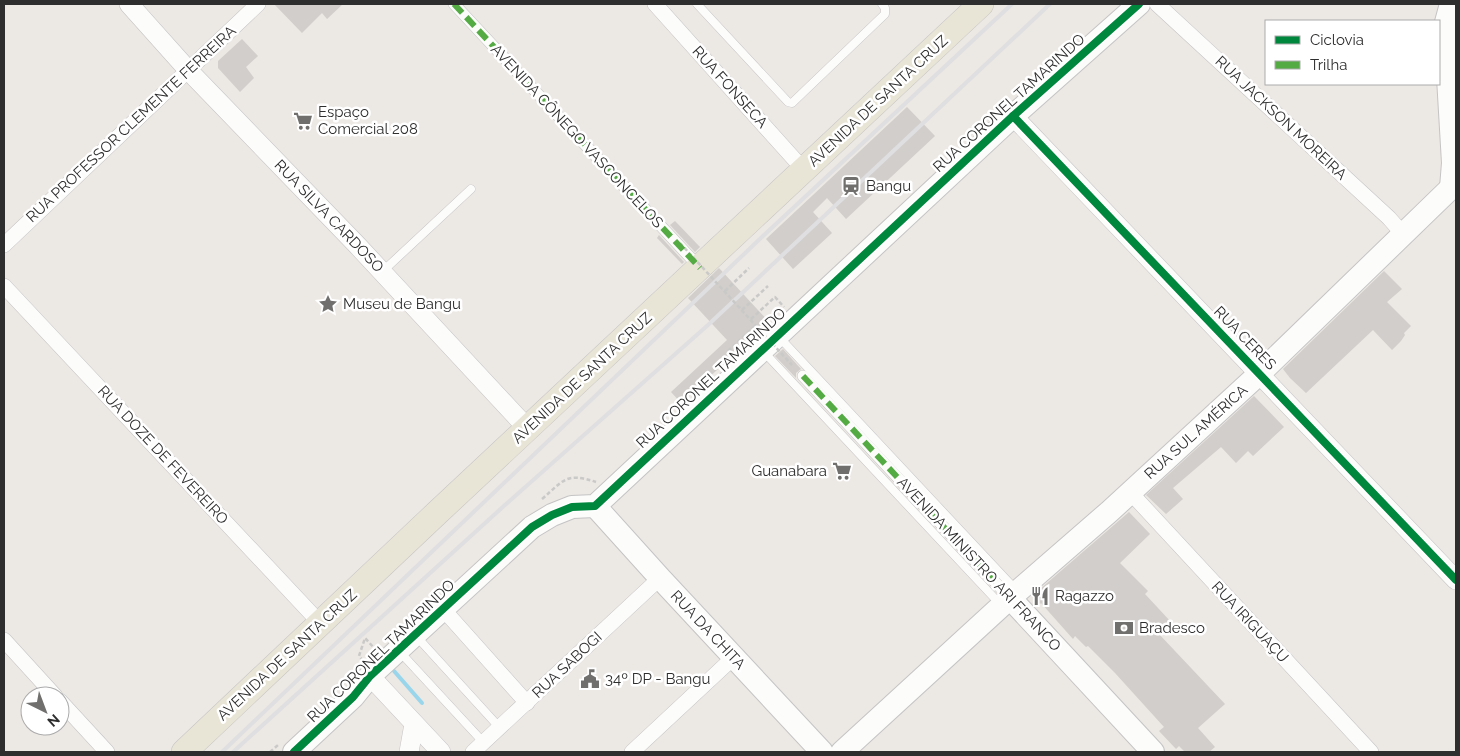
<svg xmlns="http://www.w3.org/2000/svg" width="1460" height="756" font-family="Raleway,sans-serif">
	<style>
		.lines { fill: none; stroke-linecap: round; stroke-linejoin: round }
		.stream { stroke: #99d6ec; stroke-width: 4 }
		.building { fill: #d1cecb }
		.service-casing { stroke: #c5c4c5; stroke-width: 9 }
		.pedestrian-casing { stroke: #c5c4c5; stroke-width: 12 }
		.minor-casing { stroke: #c5c4c5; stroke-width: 16 }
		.tertiary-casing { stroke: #c5c4c5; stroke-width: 20 }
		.secondary-casing { stroke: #c5c4c5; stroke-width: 24 }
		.primary-casing { stroke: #c6c5c4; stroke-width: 26 }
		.path { stroke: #c9c9c8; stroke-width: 2.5; stroke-dasharray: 4 2.5; stroke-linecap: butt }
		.service { stroke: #fcfcfb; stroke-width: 8 }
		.pedestrian { stroke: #fcfcfb; stroke-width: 11 }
		.minor { stroke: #fcfcfb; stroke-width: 15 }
		.tertiary { stroke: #fcfcfb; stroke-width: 19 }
		.secondary { stroke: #fcfcfb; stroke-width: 22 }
		.primary { stroke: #e8e4d6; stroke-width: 25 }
		.rail { stroke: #dfdfe1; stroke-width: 4 }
		.path-bridge { stroke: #c9c9c8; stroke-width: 2.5; stroke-dasharray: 4 2.5; stroke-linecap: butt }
		.quiet { stroke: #54ab44; stroke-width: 6; stroke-dasharray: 12 6; stroke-linecap: butt }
		.cycleway-casing { stroke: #fff; stroke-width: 11 }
		.cycleway { stroke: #00873e; stroke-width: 8 }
		.labels { text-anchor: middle; stroke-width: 5; stroke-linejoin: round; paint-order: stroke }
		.street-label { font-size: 15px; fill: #2e2e2e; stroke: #fff }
		.poi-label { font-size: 15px; fill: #2e2e2e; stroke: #fff; text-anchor: start }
	</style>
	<rect width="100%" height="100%" fill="#ece8e4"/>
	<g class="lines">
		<polyline class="stream" points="394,671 422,703"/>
	</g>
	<g class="building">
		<polygon points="274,4 343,4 327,19 322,13 302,33"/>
		<polygon points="242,39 258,56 246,67 254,78 240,92 218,68 218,61"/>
		<polygon points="907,107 935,136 846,219 827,198 813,212 832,233 793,269 766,239"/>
		<polygon points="675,221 700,247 695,252 670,225"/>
		<polygon points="659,235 684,262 682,264 657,238"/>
		<polygon points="719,268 771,324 755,339 753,337 681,403 671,392 727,340 688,298"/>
		<polygon points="1384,271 1402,289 1387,302 1411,326 1404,333 1405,335 1401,341 1392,350 1373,330 1306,393 1290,378 1283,369"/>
		<polygon points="783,349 801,369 796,373 796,378 775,356"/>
		<polygon points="1254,396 1284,427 1253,456 1248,451 1236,463 1221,447 1173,488 1183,499 1166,514 1146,495"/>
		<polygon points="1129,512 1150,534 1120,563 1148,591 1145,594 1171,622 1158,633 1225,704 1198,728 1215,747 1209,752 1185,752 1179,746 1176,749 1159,731 1164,727 1115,673 1088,646 1086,647 1075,636 1073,639 1041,603 1040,604 1032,596"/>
	</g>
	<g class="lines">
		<g class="service-casing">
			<g id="service">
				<polyline points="697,4 788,102 792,103 885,14 885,8 882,4"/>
				<polyline points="383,271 471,189"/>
				<polyline points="780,338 1016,590"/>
				<polyline points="763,351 1000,604"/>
				<polyline points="417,637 500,728"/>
				<polyline points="400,652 484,743"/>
			</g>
		</g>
		<g class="pedestrian-casing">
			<g id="pedestrian">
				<polyline points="454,4 700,268"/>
				<polyline points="803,376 1010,598"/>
			</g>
		</g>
		<g class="minor-casing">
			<g id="minor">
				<polyline points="655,4 804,170"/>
				<polyline points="1157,4 1389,218 1403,234"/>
				<polyline points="4,245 258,4"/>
				<polyline points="4,286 321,624"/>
				<polyline points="1130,492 1371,752"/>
				<polyline points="443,609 527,703"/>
				<polyline points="4,640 55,696"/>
				<polyline points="60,701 107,752"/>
				<polyline points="473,752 660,578"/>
				<polyline points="632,752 734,657"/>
			</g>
		</g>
		<g class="tertiary-casing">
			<g id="tertiary">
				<polyline points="129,4 188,70 357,245 528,429"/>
				<polyline points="1013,116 1456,580"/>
				<polyline points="370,676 441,752"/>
				<polyline points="409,752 414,724"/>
			</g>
		</g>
		<g class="secondary-casing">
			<g id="secondary">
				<polyline points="1451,188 1453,163 1445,26 1451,4"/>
				<polyline points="595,506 660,578 822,752"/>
				<polyline points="1010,598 1153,752"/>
				<polyline points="294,752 353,697 370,676 532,527 552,515 572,507 595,506 1013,116 1139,4"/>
				<polyline points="842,752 1010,598 1109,512 1259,374 1456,183"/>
			</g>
		</g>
		<g class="primary-casing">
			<polyline id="primary" points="184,752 438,512 981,4"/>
		</g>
		<g class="path">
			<polyline points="725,291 749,268"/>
			<polyline points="742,310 768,286"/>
			<polyline points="751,319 775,297 784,307"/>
			<polyline points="730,356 727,352 756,325"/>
			<path d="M 542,499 C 564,480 566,472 596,482"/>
			<polyline points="363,661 359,656 365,638 375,649"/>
			<polyline points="270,752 278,745"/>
		</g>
		<use href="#service" class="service"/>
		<use href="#pedestrian" class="pedestrian"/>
		<use href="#minor" class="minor"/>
		<use href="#tertiary" class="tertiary"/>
		<use href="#secondary" class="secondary"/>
		<use href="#primary" class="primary"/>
		<g class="rail">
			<polyline points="222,752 763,236 1012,4"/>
			<polyline points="233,752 505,505 708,325 1050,4"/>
		</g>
		<polyline class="path-bridge" points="680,243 792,365"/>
		<g class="quiet">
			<polyline points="454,4 700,268"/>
			<polyline points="803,376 1010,598"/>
		</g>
		<g class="cycleway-casing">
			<g id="cycleway">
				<polyline points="1013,116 1456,580"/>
				<polyline points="294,752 353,697 370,676 532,527 552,515 572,507 595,506 1013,116 1139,4"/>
			</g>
		</g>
		<use href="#cycleway" class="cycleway"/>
	</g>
	<defs>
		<g id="supermarket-bare" transform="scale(1.5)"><path d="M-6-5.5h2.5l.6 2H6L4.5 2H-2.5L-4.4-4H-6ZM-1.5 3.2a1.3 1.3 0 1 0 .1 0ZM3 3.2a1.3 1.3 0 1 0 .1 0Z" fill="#706f6e" stroke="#fff" stroke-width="2.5" paint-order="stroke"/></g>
		<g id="station-bare" transform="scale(1.5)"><path d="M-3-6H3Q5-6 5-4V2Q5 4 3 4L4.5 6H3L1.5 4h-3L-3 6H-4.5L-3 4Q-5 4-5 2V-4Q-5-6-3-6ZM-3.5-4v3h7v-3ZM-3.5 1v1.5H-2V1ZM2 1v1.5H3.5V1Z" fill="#706f6e" stroke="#fff" stroke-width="2.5" paint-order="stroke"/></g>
		<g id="sight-bare" transform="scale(1.5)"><path d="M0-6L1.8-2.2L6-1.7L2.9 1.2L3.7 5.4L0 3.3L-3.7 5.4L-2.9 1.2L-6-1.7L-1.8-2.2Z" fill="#706f6e" stroke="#fff" stroke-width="2.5" paint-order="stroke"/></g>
		<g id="restaurant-bare" transform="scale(1.5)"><path d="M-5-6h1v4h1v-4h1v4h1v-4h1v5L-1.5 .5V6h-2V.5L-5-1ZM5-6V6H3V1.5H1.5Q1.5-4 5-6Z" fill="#706f6e" stroke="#fff" stroke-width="2.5" paint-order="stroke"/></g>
		<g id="bank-bare" transform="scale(1.5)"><path d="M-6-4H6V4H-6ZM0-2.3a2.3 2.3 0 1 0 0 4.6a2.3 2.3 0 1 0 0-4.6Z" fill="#706f6e" stroke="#fff" stroke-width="2.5" paint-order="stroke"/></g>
		<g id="civic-bare" transform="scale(1.5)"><path d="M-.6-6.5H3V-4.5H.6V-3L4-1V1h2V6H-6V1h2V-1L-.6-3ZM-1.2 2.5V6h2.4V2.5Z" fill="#706f6e" stroke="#fff" stroke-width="2.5" paint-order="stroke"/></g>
	</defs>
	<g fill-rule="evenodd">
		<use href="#supermarket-bare" x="303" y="121"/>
		<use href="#station-bare" x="851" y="186"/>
		<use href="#sight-bare" x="328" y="304"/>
		<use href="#supermarket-bare" x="842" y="471"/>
		<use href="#restaurant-bare" x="1040" y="596"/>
		<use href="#bank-bare" x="1124" y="628"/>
		<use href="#civic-bare" x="590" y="679"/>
	</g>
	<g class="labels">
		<g class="street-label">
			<text transform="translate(730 87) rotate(48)" y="5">RUA FONSECA</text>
			<text transform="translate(878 101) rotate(-43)" y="5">AVENIDA DE SANTA CRUZ</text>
			<text transform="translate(1009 103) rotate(-42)" y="5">RUA CORONEL TAMARINDO</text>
			<text transform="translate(1281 118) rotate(43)" y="5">RUA JACKSON MOREIRA</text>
			<text transform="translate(131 124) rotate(-43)" y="5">RUA PROFESSOR CLEMENTE FERREIRA</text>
			<text transform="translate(577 136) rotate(47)" y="5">AVENIDA CÔNEGO VASCONCELOS</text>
			<text transform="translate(329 216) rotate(46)" y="5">RUA SILVA CARDOSO</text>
			<text transform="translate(1245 338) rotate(46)" y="5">RUA CERES</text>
			<text transform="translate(582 378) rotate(-43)" y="5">AVENIDA DE SANTA CRUZ</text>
			<text transform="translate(711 378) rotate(-43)" y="5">RUA CORONEL TAMARINDO</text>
			<text transform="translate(1196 432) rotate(-42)" y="5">RUA SUL AMÉRICA</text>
			<text transform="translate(163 455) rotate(47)" y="5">RUA DOZE DE FEVEREIRO</text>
			<text transform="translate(979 564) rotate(47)" y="5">AVENIDA MINISTRO ARI FRANCO</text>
			<text transform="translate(1250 622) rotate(47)" y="5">RUA IRIGUAÇU</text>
			<text transform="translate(708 630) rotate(47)" y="5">RUA DA CHITA</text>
			<text transform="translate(381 651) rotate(-44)" y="5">RUA CORONEL TAMARINDO</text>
			<text transform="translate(287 655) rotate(-43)" y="5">AVENIDA DE SANTA CRUZ</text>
			<text transform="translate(567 665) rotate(-43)" y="5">RUA SABOGI</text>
		</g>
		<g class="poi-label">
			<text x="318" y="117">Espaço<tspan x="318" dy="17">Comercial 208</tspan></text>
			<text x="866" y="191">Bangu</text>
			<text x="343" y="309">Museu de Bangu</text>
			<text x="827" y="476" text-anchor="end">Guanabara</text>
			<text x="1055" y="601">Ragazzo</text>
			<text x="1139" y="633">Bradesco</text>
			<text x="605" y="684">34º DP - Bangu</text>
		</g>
	</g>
	<rect width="1460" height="756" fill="none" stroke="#2e2e2e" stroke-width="10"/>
	<rect x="1265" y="20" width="175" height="65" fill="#ffffff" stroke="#ababab"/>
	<rect x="1275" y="36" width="25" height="8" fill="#00873e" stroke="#ababab"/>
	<text x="1310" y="45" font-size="15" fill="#2e2e2e">Ciclovia</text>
	<rect x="1275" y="61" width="25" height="8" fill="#54ab44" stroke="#ababab"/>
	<text x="1310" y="70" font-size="15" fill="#2e2e2e">Trilha</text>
	<g transform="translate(45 711) rotate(138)"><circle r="24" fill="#ffffff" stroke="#ababab"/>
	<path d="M0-4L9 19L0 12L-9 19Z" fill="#706f6e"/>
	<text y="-8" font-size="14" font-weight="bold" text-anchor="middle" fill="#2e2e2e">N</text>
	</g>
</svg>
